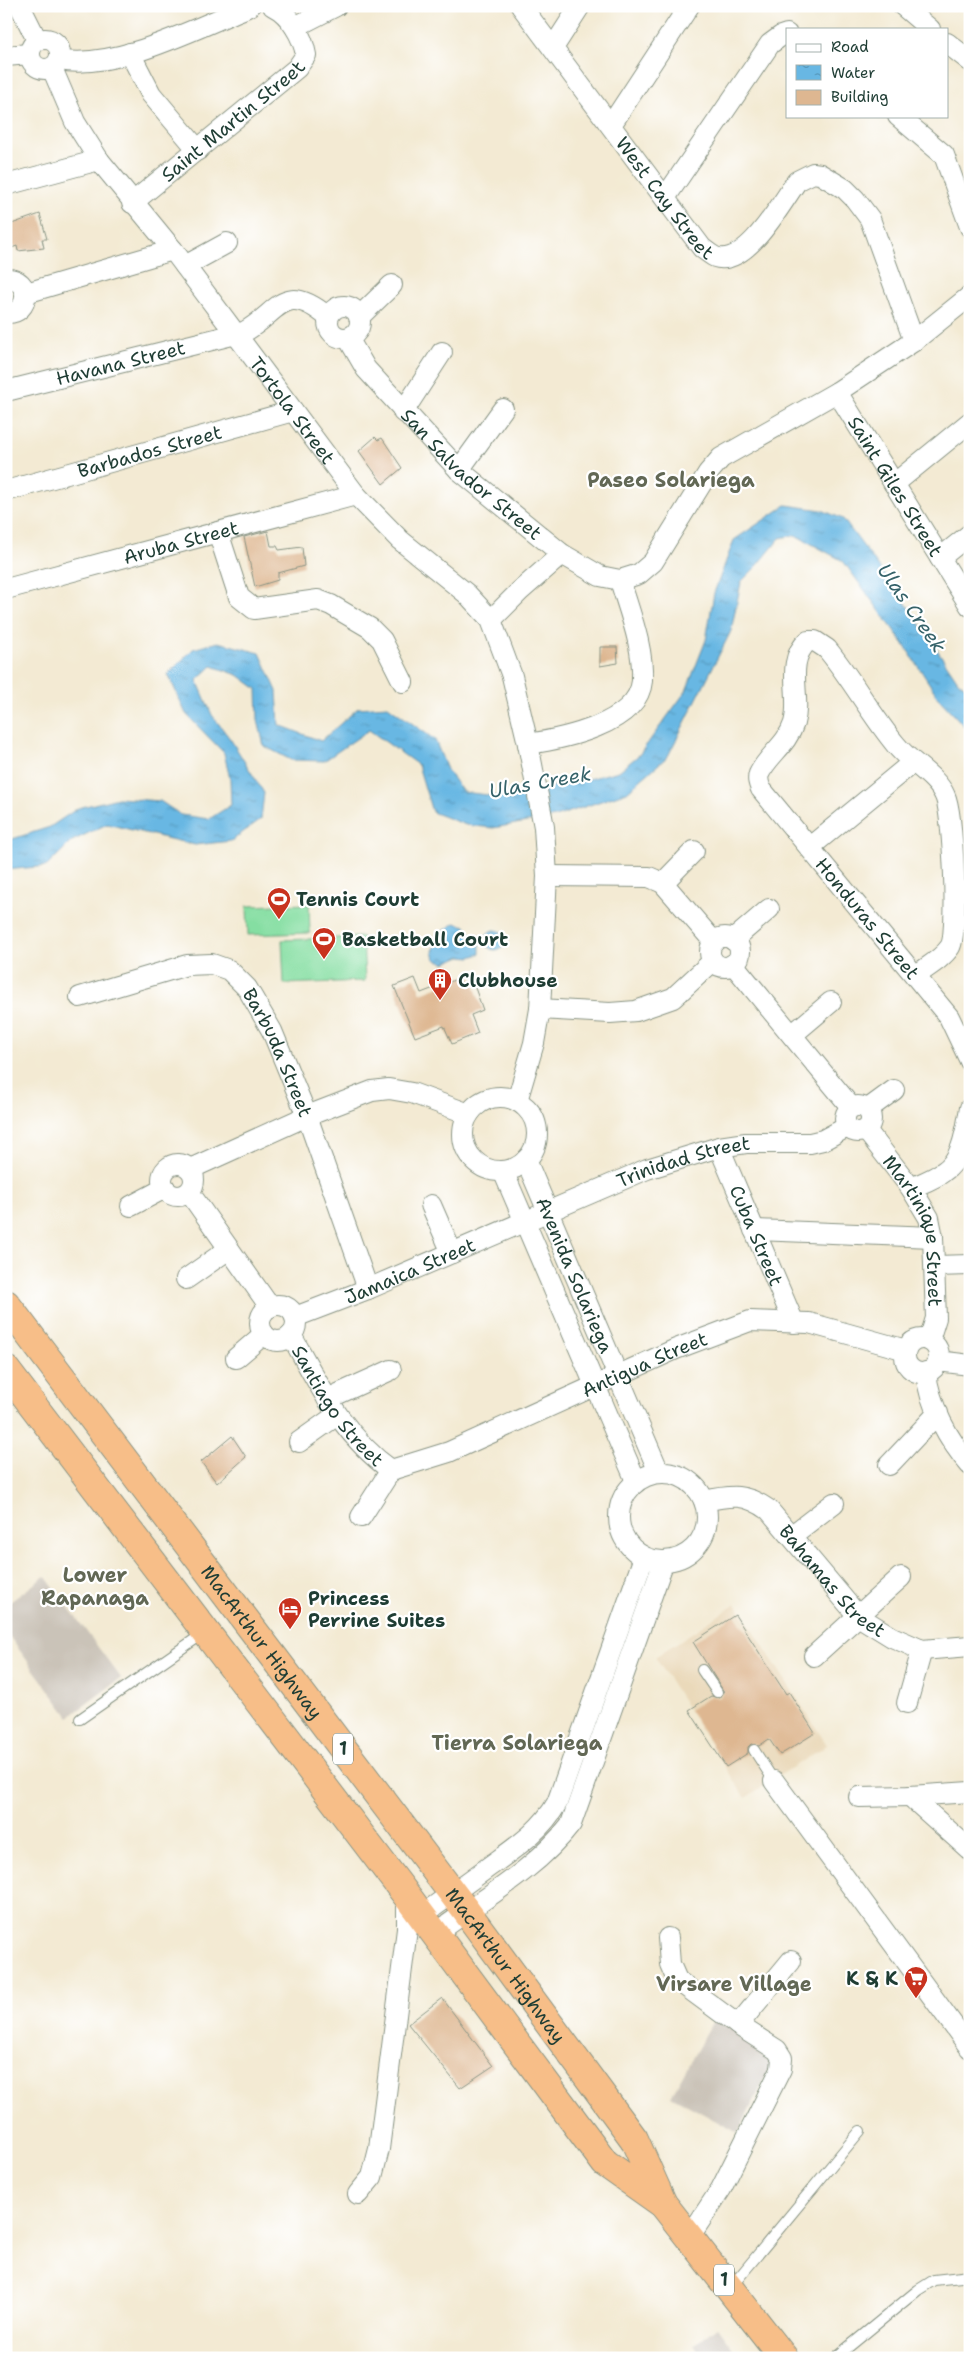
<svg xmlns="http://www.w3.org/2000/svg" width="976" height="2364" font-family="'Shantell Sans',sans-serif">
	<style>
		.built { fill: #ead9ba }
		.industrial { fill: #cac3b8 }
		.pitch { fill: #85dea2; stroke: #528e6b }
		.water { fill: url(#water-ripples); stroke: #447a8c }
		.building { fill: #deb791 }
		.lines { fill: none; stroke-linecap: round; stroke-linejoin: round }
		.lane-casing { stroke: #899484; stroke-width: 12 }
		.street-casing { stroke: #899484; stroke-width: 22 }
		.highway-casing { stroke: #899484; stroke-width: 30 }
		.lane { stroke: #fff; stroke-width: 10 }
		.street { stroke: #fff; stroke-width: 20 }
		.highway { stroke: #f7be88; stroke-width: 28 }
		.labels { text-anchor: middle; stroke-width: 4.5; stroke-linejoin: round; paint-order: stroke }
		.shield { fill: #fff; stroke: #627771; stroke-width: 1 }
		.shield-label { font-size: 18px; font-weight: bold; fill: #1f3d34 }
		.street-label { font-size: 19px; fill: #1f3d34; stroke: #fff }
		.poi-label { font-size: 19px; font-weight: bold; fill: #1f3d34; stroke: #fff; text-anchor: start }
		.neighbourhood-label { font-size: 20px; font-weight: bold; fill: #626855; stroke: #fff }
		.water-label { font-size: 20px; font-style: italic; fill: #356269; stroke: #fff }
	</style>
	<defs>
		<pattern id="water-ripples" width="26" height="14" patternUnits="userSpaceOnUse" patternTransform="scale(1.25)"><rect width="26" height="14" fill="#68b7e3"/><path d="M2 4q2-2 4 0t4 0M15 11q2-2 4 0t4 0" fill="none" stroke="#5596b9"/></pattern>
	</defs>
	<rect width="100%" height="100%" fill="#fff"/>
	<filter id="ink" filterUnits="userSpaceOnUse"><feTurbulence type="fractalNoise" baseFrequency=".02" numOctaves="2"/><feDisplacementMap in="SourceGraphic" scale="10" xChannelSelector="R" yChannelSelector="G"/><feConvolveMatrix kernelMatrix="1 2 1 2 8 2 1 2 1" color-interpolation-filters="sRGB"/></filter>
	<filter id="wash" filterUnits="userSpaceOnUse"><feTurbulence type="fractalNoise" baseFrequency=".0096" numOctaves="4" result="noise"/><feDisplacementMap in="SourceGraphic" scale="20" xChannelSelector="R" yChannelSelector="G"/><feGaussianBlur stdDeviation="1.12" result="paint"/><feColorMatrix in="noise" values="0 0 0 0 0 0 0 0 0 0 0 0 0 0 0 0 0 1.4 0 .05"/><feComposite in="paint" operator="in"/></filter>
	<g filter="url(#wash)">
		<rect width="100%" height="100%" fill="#f3ead3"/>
		<polygon class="built" points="736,1604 827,1745 745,1798 655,1657"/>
		<g class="industrial">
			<polygon points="45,1576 121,1678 69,1717 6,1632 6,1605"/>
			<polygon points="717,2014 777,2055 738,2133 671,2096"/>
			<polygon points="717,2327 734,2350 725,2358 704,2358 694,2345"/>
		</g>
		<g class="pitch">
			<polygon points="309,904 310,933 248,935 247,906"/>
			<polygon points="363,937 365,981 284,984 282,940"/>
		</g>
		<g class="water">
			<polygon points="786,505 822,510 843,519 907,605 958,681 970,691 970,732 940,700 901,640 843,561 795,535 780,538 758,565 741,582 731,631 668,756 627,792 555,817 493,828 466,825 432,812 418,765 369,730 324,761 291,760 264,746 258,720 257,689 238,675 212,666 197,680 212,715 231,740 264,793 261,819 231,841 195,845 107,824 72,841 47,866 6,870 6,841 50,827 78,808 118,798 160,801 181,815 209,819 231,805 230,779 224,753 186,714 168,674 193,649 218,642 260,653 277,691 279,725 321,741 358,708 388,706 435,740 448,772 463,792 496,796 573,783 619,771 639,755 686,691 706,640 714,593 734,540"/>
			<polygon points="455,923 466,926 472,935 480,936 480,954 471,957 461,956 445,963 435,959 433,951 441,933"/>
			<circle cx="495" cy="940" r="10"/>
		</g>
		<g id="blocks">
			<g class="building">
				<polygon points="40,214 47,239 42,239 44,248 18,251 17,246 6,250 6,226"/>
				<polygon points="375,437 378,440 382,438 402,468 383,484 359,451"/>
				<polygon points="268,531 271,546 277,546 279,550 302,547 304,566 278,573 278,580 255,587 244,537"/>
				<polygon points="600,647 617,647 618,663 600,666"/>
				<polygon points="470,974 483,1010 471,1015 478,1033 452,1044 444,1026 415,1037 394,986 415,978 421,993"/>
				<polygon points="232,1436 246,1457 217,1483 201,1462"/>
				<polygon points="735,1615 786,1694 789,1692 815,1733 780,1755 769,1739 759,1746 751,1744 748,1747 748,1753 726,1767 689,1710 711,1696 720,1698 724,1692 693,1642"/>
				<polygon points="442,1998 493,2066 460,2088 408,2024"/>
			</g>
		</g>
	</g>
	<g filter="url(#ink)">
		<use href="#blocks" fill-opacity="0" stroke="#899484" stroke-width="1"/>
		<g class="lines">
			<g class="lane-casing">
				<g id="lane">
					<polyline points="702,1670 717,1692"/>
					<polyline points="80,1719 204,1633"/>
					<polyline points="754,1750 774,1781"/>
					<polyline points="731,2287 860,2131"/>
					<polyline points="835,2358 918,2290 934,2280 970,2276"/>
				</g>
			</g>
			<g class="street-casing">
				<g id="street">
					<polyline points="20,6 37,40"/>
					<path id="s1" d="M 521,6 L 702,248 C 706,251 711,255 715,257 C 746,268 782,202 797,181 L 813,173 L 820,174 L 845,189 L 855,199 L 870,219 L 914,341"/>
					<polyline points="903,6 930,29"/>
					<polyline points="295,27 336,6"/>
					<circle cx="45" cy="54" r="15"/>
					<polyline points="947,43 970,61"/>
					<polyline points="553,48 580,6"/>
					<polyline points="130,53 151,94 198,150"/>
					<polyline points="6,56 29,54"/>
					<path d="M 59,60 C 116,71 197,27 250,6"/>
					<path id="s2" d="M 52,68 L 75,122 L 99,160 L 173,250 L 356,495 L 400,540 L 467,594 L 491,620 L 512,676 L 528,744 L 544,827 L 547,876 L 540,1009 L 534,1043 L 517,1101"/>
					<polyline points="898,116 944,155 970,227"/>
					<polyline points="611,125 689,6"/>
					<polyline points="6,185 99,160"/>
					<polyline points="665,198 770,44 781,36 787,34"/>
					<path id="s3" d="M 132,203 L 297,68 L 306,55 C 303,37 290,14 273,6"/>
					<polyline points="185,266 227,243"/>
					<path d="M 6,279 C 32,277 31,315 6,313"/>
					<polyline points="26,293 173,250"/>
					<circle cx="344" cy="322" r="16"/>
					<polyline points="359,317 392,285"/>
					<path id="s4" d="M 348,338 L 366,369 L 459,470 L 562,554 L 600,576 L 620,580 L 639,574 L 653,562 L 708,473 L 721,458 L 837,392 L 914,341 L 970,296"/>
					<path id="s5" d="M 6,391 L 244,332 C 280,312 283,280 328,317"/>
					<path id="s6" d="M 837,392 L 970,606"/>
					<polyline points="403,412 442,352"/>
					<polyline points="459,470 503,409"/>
					<polyline points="894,484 970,422"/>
					<path id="s7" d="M 6,491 L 293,411"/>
					<polyline points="218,532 239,597 254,609 318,600 331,605 370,628 382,640 403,682"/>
					<polyline points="940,558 970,534"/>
					<path id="s8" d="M 6,589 L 356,495"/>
					<polyline points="491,620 520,591 562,554"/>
					<path d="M 528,744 C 562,739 638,724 642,681 C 644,647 629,611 620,580"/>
					<polyline points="810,847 912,763"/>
					<polyline points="547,876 649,877 663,883 714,942"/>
					<polyline points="663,883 694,851"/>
					<circle cx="725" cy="952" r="15"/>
					<polyline points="733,940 769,909"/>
					<polyline points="733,964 851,1107"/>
					<path id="s9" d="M 915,976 C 927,967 942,959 950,947 C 959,933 953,813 945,796 C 936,775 910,763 896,745 C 871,715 852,679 827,649 L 815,641 L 808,641 C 784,662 802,696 794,723 C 787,745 768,755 759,774 C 757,780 759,784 761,789 L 949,1017 L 970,1061"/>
					<path id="s10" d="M 80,997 L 187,965 L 212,964 L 229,970 L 247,988 L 272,1031 L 307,1116 L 368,1289"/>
					<polyline points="540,1009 610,1013 636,1011 673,998 713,961"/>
					<polyline points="792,1035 831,1002"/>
					<circle cx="500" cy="1134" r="37"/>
					<circle cx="858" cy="1119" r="13"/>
					<polyline points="868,1109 894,1090"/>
					<path id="s11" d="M 866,1130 L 911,1188 L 929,1218 L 933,1237 L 936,1318 L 929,1340"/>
					<path id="s12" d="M 719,1147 L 794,1323"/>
					<path id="s13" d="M 526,1160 L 659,1472"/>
					<circle cx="178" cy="1180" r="16"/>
					<polyline points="190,1169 307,1116 372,1091 389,1089 412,1093 469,1114"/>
					<polyline points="503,1171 636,1481"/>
					<path d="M 911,1188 C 922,1183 934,1179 943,1172 C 963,1160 966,1129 970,1108"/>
					<polyline points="189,1192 270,1307"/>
					<polyline points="431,1205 452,1253"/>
					<polyline points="131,1206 165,1188"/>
					<polyline points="754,1230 933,1237"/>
					<polyline points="935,1266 970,1265"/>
					<polyline points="186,1279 229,1249"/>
					<circle cx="278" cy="1323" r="18"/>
					<path id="s14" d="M 295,1317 L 368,1289 L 647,1169 L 719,1147 L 746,1143 L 810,1143 L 823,1140 L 847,1127"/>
					<path id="s15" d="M 291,1335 C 319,1385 343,1436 391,1470"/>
					<circle cx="922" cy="1356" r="17"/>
					<polyline points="236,1358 264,1334"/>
					<polyline points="938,1361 970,1365"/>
					<path d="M 926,1372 C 929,1405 949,1441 970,1465"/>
					<polyline points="327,1399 391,1370"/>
					<polyline points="299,1442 337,1415"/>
					<polyline points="889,1465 938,1413"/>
					<path id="s16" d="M 391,1470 L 449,1452 L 676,1349 L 750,1321 L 809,1323 L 906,1350"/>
					<circle cx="663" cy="1517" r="44"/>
					<path id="s17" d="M 704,1501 C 732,1495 745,1493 769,1510 L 858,1616 L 892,1637 L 922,1650 L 970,1646"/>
					<polyline points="361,1517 391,1470"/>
					<polyline points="791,1536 834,1503"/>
					<polyline points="814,1656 901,1577"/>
					<polyline points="907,1703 922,1650"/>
					<polyline points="774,1781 970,2048"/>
					<polyline points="910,1796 970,1850"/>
					<polyline points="859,1797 910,1796 970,1792"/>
					<path d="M 421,1916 C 444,1899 467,1883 490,1866 C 516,1847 541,1831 557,1803 L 644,1557"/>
					<path d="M 435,1934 C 481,1900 536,1870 571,1824 L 664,1561"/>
					<polyline points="668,1938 670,1964 677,1980 738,2025 777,2050 782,2058 781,2069 721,2189 690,2236"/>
					<polyline points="738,2025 791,1961"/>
					<polyline points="358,2194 372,2177 379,2149 407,1929 407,1896"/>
				</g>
			</g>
			<g class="highway-casing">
				<g id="highway">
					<path id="s18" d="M 6,1304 L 466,1911 L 634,2139 L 663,2204"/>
					<polyline points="6,1370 407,1896 605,2163 663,2204 784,2358"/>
				</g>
			</g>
			<use href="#lane" class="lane"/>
			<use href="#street" class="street"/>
			<use href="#highway" class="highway"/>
		</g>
	</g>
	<defs>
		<g id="stadium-pin" transform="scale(1.25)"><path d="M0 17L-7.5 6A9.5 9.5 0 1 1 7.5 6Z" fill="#c8321e" stroke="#fff"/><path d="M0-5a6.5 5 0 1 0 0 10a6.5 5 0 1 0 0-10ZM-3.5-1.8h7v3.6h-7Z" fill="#fff"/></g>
		<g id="building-pin" transform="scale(1.25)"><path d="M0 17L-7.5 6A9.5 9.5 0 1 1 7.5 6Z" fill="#c8321e" stroke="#fff"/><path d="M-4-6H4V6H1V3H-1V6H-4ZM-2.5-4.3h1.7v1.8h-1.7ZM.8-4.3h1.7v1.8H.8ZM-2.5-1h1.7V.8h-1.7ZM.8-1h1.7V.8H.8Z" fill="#fff"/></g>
		<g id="hotel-pin" transform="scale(1.25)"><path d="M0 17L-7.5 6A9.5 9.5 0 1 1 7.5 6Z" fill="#c8321e" stroke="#fff"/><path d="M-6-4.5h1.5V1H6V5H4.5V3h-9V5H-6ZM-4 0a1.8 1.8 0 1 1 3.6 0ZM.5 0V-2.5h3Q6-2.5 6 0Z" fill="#fff"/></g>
		<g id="supermarket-pin" transform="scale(1.25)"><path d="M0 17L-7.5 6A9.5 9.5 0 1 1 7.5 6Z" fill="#c8321e" stroke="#fff"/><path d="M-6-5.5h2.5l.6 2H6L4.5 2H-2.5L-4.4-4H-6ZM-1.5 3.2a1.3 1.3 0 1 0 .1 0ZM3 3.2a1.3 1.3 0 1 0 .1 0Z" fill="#fff"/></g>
	</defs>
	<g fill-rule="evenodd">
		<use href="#stadium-pin" x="279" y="899"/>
		<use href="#stadium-pin" x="324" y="939"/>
		<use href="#building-pin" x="440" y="980"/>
		<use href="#hotel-pin" x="290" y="1609"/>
		<use href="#supermarket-pin" x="916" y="1978"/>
	</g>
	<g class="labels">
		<g class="shield">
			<rect x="333" y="1733.5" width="20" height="31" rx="4"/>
			<rect x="714" y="2264.5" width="20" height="31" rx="4"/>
		</g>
		<g class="shield-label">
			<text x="343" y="1755">1</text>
			<text x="724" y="2286">1</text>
		</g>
		<g class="street-label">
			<text dy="7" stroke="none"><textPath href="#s3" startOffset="130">Saint Martin Street</textPath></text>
			<text dy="7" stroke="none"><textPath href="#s1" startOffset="240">West Cay Street</textPath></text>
			<text dy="7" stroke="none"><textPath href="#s5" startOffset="118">Havana Street</textPath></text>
			<text dy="7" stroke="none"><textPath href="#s2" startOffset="420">Tortola Street</textPath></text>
			<text dy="7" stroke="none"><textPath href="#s7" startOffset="149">Barbados Street</textPath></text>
			<text dy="7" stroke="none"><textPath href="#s4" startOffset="185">San Salvador Street</textPath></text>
			<text dy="7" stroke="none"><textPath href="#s6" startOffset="111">Saint Giles Street</textPath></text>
			<text dy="7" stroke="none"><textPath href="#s8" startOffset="181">Aruba Street</textPath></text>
			<text dy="7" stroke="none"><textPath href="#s9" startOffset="740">Honduras Street</textPath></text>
			<text dy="7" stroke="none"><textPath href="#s10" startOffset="252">Barbuda Street</textPath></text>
			<text dy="7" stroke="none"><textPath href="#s14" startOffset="419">Trinidad Street</textPath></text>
			<text dy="7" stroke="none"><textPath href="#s11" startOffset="116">Martinique Street</textPath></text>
			<text dy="7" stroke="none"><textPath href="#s12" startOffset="96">Cuba Street</textPath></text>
			<text dy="7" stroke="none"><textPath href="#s14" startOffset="124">Jamaica Street</textPath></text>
			<text dy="7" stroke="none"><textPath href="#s13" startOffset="125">Avenida Solariega</textPath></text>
			<text dy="7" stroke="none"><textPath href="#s16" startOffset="275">Antigua Street</textPath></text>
			<text dy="7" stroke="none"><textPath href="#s15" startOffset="85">Santiago Street</textPath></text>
			<text dy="7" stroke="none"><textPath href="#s17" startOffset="164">Bahamas Street</textPath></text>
			<text dy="7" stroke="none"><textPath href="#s18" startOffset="424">MacArthur Highway</textPath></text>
			<text dy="7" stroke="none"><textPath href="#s18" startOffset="829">MacArthur Highway</textPath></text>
		</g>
		<g class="poi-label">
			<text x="296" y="906">Tennis Court</text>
			<text x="342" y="946">Basketball Court</text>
			<text x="458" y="987">Clubhouse</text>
			<text x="308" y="1605">Princess<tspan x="308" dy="22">Perrine Suites</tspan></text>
			<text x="898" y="1985" text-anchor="end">K &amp; K</text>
		</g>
		<g class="neighbourhood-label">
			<text x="671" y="487">Paseo Solariega</text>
			<text x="95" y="1582">Lower<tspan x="95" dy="23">Rapanaga</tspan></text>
			<text x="517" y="1750">Tierra Solariega</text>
			<text x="734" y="1991">Virsare Village</text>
		</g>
		<g class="water-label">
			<text transform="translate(912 608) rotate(55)" y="7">Ulas Creek</text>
			<text transform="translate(540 782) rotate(-10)" y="7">Ulas Creek</text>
		</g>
	</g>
	<rect width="976" height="2364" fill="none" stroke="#fff" stroke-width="25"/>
	<rect x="786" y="28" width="162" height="90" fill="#ffffff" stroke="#a5b1ae"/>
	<rect x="796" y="44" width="25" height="8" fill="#ffffff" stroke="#a5b1ae"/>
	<text x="831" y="52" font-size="15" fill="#1f3d34">Road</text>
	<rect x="796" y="65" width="25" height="15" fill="url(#water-ripples)" stroke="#a5b1ae"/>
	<text x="831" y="78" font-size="15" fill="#1f3d34">Water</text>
	<rect x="796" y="90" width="25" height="15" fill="#deb791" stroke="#a5b1ae"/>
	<text x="831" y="102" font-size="15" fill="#1f3d34">Building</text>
</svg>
